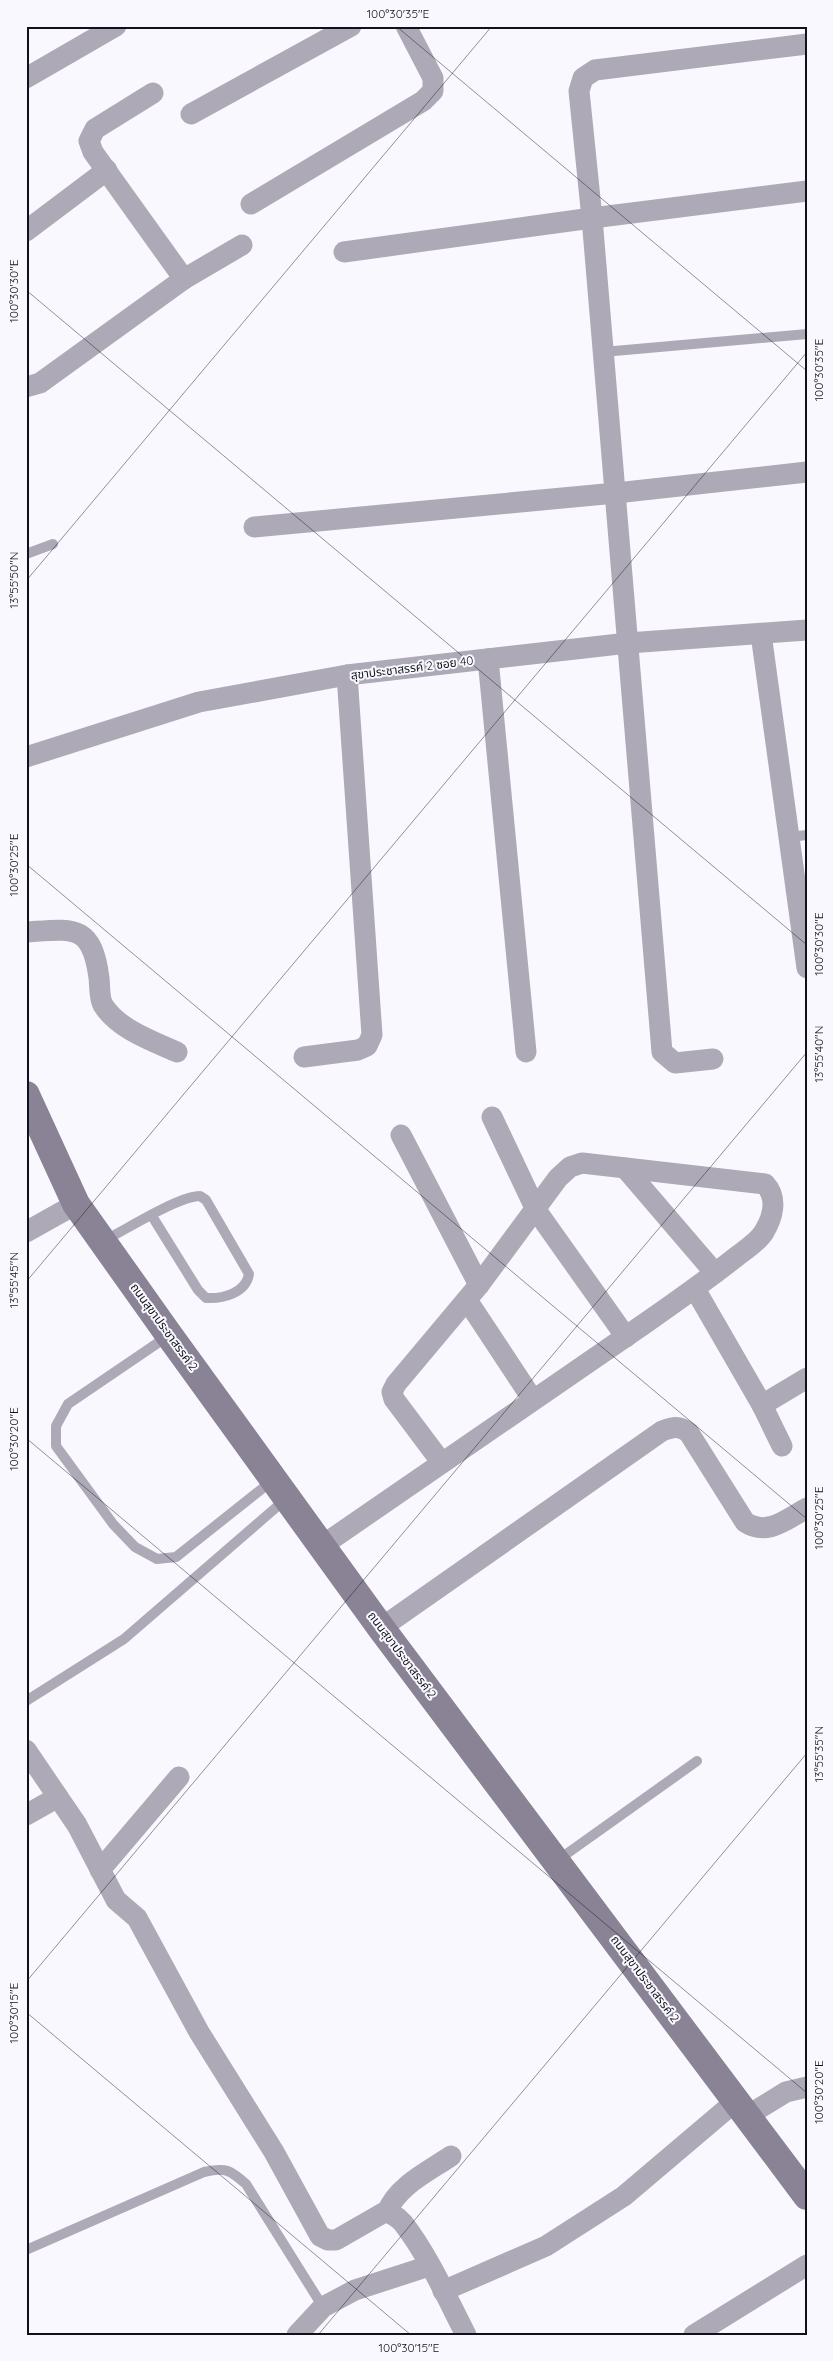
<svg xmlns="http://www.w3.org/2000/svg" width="833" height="2361" font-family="Quicksand,'Noto Sans Thai',sans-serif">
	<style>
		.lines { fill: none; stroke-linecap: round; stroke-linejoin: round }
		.lane { stroke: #aea9b6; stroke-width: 10 }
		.street { stroke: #aea9b6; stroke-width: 21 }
		.secondary { stroke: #8a8295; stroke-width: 28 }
		.ticks { fill: none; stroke: #11111b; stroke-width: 1; stroke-opacity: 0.45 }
		.labels { text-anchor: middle; stroke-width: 4; stroke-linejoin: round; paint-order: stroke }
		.street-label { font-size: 12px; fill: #11111b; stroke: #f8f8fe }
		.neatline { fill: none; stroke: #11111b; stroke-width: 2 }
		.ticks-label { font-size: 12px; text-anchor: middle; fill: #11111b }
	</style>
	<rect width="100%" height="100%" fill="#f8f8fe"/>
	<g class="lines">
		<g class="lane">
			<polyline points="603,352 807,334"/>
			<polyline points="26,554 53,544"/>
			<polyline points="789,837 807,835"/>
			<path d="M 103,1241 C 126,1230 178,1196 200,1196 L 206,1200 L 249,1274 C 246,1293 223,1299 206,1298 L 198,1290 L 152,1216"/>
			<polyline points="168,1336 68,1404 56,1426 56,1446 113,1524 135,1547 157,1559 176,1557 273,1480"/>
			<polyline points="26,1701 124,1639 287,1498"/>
			<polyline points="558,1860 697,1761"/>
			<path d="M 26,2250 L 204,2172 C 226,2167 230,2170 246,2184 L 323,2307"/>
		</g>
		<g class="street">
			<polyline points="26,78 116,26"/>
			<polyline points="153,93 95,129 89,141 93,152 184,279"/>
			<polyline points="191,114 351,26"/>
			<polyline points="251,204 423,101 433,91 433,78 406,26"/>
			<polyline points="26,231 107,170"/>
			<polyline points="344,252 592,218 807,191"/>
			<polyline points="26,387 40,383 184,279 242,245"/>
			<polyline points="254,527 616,493 807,472"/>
			<polyline points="761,634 807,968"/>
			<polyline points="488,659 526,1052"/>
			<polyline points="26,757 199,702 347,675 628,643 807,630"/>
			<path d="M 26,932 C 73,929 92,923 99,978 C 100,986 99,998 103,1005 C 118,1029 152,1041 177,1052"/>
			<polyline points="304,1057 358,1050 367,1046 372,1035 347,675"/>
			<polyline points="713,1059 675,1063 662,1052 592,218 579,91 583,78 595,70 807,44"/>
			<polyline points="492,1117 536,1210 626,1337"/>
			<polyline points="401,1135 479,1285"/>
			<polyline points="625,1168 715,1273"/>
			<polyline points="26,1232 76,1204"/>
			<polyline points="695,1289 762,1405 782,1446"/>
			<polyline points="467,1300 533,1400"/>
			<polyline points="762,1405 807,1378"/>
			<path d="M 323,1545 C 431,1471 539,1397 647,1322 C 677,1301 707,1280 736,1257 C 745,1250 758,1242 764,1232 C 773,1217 778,1198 765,1184 L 582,1163 L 570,1167 L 558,1178 L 479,1285 L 396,1384 L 392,1392 L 394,1399 L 442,1463"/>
			<path d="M 381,1628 L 662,1431 C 673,1427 679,1425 689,1433 L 745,1522 C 767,1537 787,1519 807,1508"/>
			<path d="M 26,1750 L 77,1825 L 116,1900 L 137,1918 L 199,2032 L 274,2152 L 320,2236 L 328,2240 L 336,2240 L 383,2213 C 390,2212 398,2217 403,2223 C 428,2255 447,2298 466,2335"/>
			<polyline points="26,1815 58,1797"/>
			<polyline points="100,1870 179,1777"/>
			<polyline points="747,2116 786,2092 807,2087"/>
			<path d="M 387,2212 C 397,2186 429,2171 451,2156"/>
			<polyline points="443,2291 546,2246 624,2196 736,2101"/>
			<polyline points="297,2335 323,2307 355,2290 429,2266"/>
			<polyline points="694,2335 807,2265"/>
		</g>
		<polyline class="secondary" points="26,1095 76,1204 169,1335 381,1628 807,2196"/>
	</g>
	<path class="ticks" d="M 396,26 L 807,371M 26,290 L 807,945M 26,581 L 492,26M 26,864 L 807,1519M 26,1282 L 807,352M 26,1438 L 807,2093M 26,1982 L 807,1052M 26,2012 L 411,2335M 318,2335 L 807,1753"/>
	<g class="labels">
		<g class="street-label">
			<text transform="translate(412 668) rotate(-7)" y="4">สุขาประชาสรรค์ 2 ซอย 40</text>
			<text transform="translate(164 1327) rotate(54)" y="4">ถนนสุขาประชาสรรค์ 2</text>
			<text transform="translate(402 1655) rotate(53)" y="4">ถนนสุขาประชาสรรค์ 2</text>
			<text transform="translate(645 1979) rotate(53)" y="4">ถนนสุขาประชาสรรค์ 2</text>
		</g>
	</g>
	<rect width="833" height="2361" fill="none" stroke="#f8f8fe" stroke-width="55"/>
	<rect x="28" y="28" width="778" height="2306" class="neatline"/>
	<g class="ticks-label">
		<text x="398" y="18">100°30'35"E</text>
		<text transform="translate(14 291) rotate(-90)" y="4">100°30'30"E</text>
		<text transform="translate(819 370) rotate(-90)" y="4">100°30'35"E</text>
		<text transform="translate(14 580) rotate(-90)" y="4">13°55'50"N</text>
		<text transform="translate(14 865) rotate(-90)" y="4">100°30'25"E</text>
		<text transform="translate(819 944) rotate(-90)" y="4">100°30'30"E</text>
		<text transform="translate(819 1054) rotate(-90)" y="4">13°55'40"N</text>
		<text transform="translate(14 1280) rotate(-90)" y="4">13°55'45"N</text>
		<text transform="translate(14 1439) rotate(-90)" y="4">100°30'20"E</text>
		<text transform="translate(819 1518) rotate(-90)" y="4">100°30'25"E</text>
		<text transform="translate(819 1754) rotate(-90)" y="4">13°55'35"N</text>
		<text transform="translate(14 2013) rotate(-90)" y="4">100°30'15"E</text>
		<text transform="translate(819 2092) rotate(-90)" y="4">100°30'20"E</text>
		<text x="409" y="2352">100°30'15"E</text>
	</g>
</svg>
